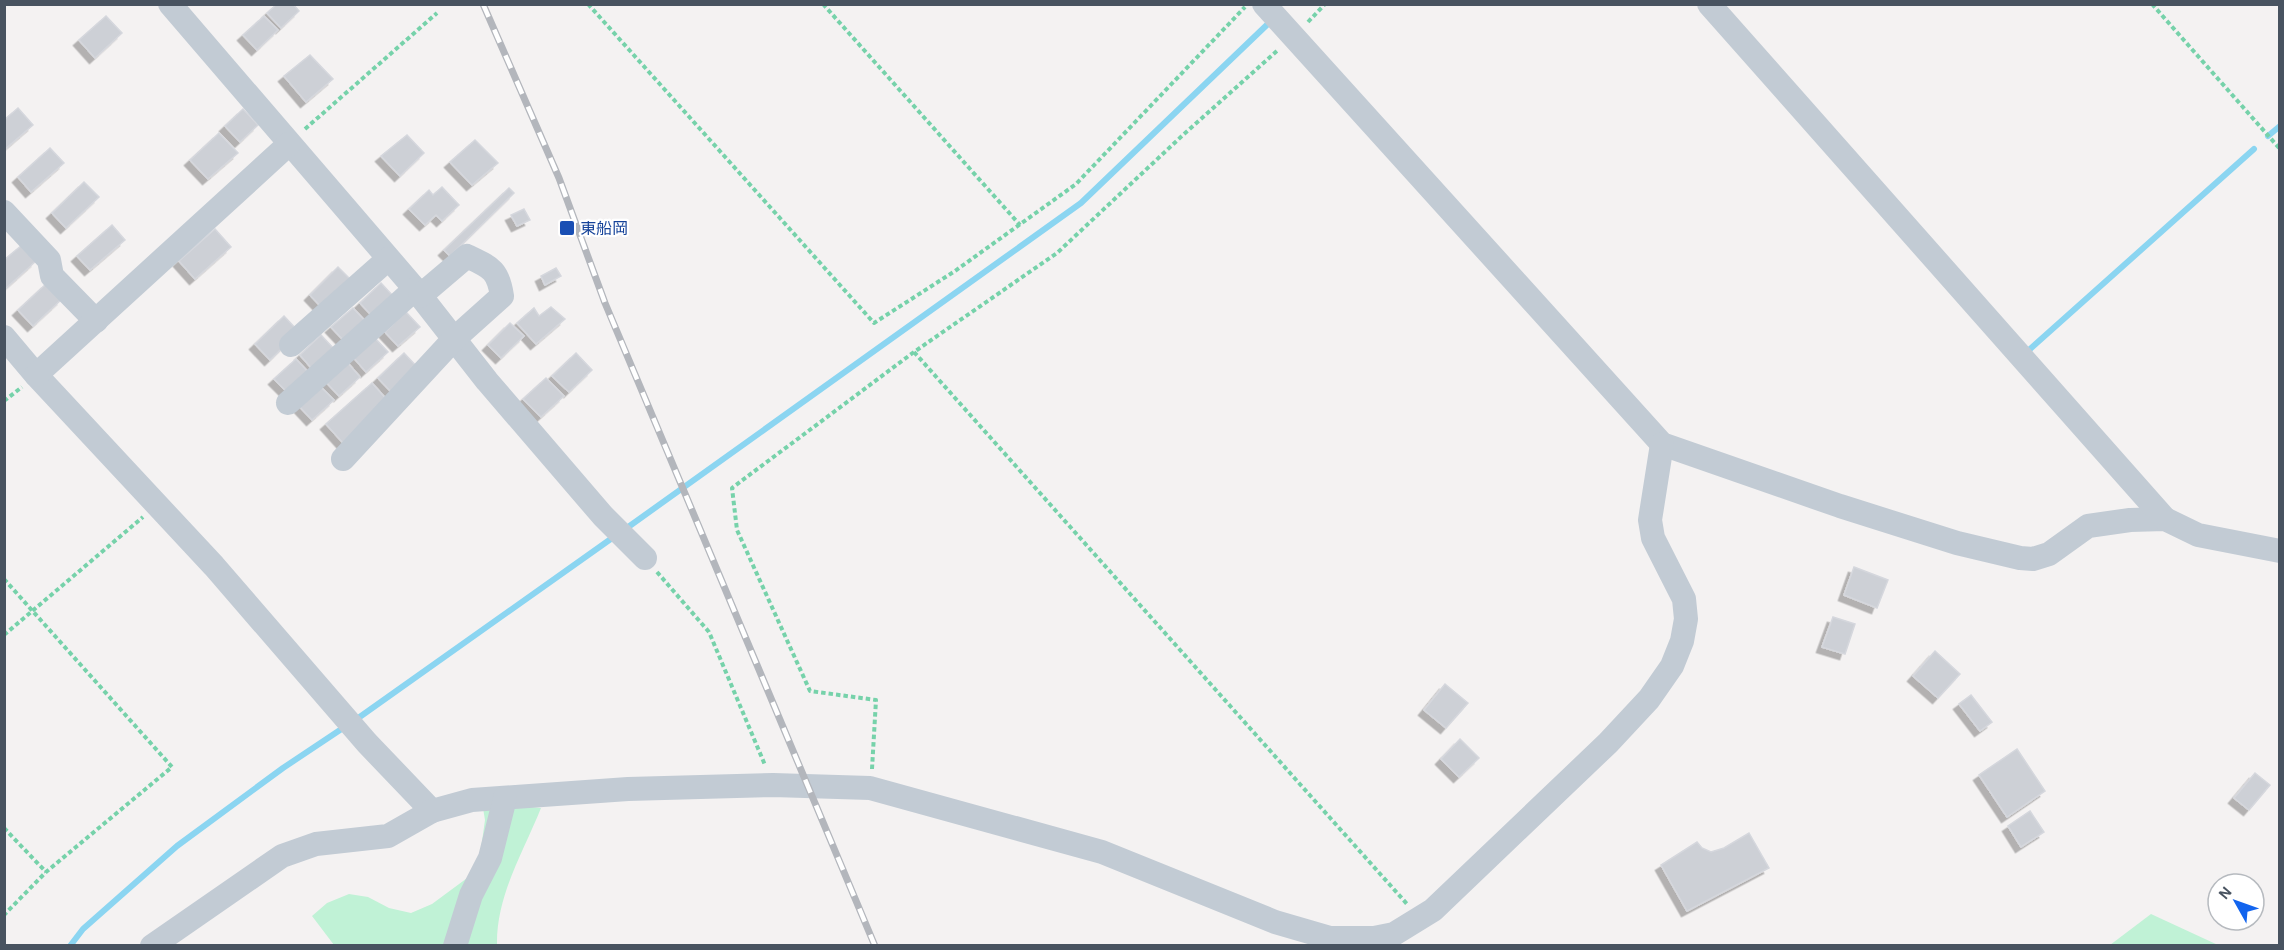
<svg xmlns="http://www.w3.org/2000/svg" width="2284" height="950" font-family="'Alegreya Sans','Noto Sans JP',sans-serif">
	<style>
		.green { fill: #c0f2d6 }
		.lines { fill: none; stroke-linecap: round; stroke-linejoin: round }
		.stream { stroke: #8bd5f1; stroke-width: 6 }
		.building { fill: #cdd0d6; stroke: #d5d7dd; stroke-width: 1.5; filter: url(#shadow) }
		.path { stroke: #76d2aa; stroke-width: 4; stroke-dasharray: 4.5 3; stroke-linecap: butt }
		.minor { stroke: #c2cbd4; stroke-width: 24 }
		.rail-casing { stroke: #b3b6bc; stroke-width: 7 }
		.rail { stroke: #fff; stroke-width: 4.5; stroke-dasharray: 14; stroke-linecap: butt }
		.transit-dot { fill: #1a4fb4; stroke: #fff; stroke-width: 2 }
		.labels { text-anchor: middle; stroke-width: 4.5; stroke-linejoin: round; paint-order: stroke }
		.transit-label { font-size: 16px; fill: #164399; stroke: #fff; text-anchor: start }
	</style>
	<defs>
		<filter id="shadow"><feDropShadow dx="-5.5" dy="5.5" stdDeviation="0" flood-color="#0004"/></filter>
	</defs>
	<rect width="100%" height="100%" fill="#f4f2f2"/>
	<g class="green">
		<path d="M 482,802 L 541,808 C 523,853 496,896 497,945 L 334,945 L 312,916 L 327,903 L 349,894 L 368,897 L 389,908 L 411,913 L 432,904 L 478,870 L 485,820 Z"/>
		<polygon points="2151,914 2218,945 2110,945"/>
	</g>
	<g class="lines">
		<g class="stream">
			<polyline points="2268,136 2280,126"/>
			<polyline points="2029,350 2254,149"/>
			<polyline points="624,530 1081,203 1272,20"/>
			<polyline points="354,721 615,536"/>
			<polyline points="70,946 83,929 177,846 283,768 346,726"/>
		</g>
	</g>
	<g class="building">
		<polygon points="277,4 293,4 299,11 281,28 267,13"/>
		<polygon points="106,16 122,33 95,58 79,40"/>
		<polygon points="264,16 278,30 257,50 243,35"/>
		<polygon points="310,55 333,79 306,102 284,76"/>
		<polygon points="18,108 33,125 4,150 4,120"/>
		<polygon points="243,109 258,125 240,142 225,126"/>
		<polygon points="219,133 238,153 208,179 190,160"/>
		<polygon points="407,135 424,153 400,176 381,156"/>
		<polygon points="475,140 498,163 472,185 450,162"/>
		<polygon points="50,148 64,163 31,192 18,177"/>
		<polygon points="84,182 99,197 66,228 52,213"/>
		<polygon points="442,187 459,205 442,221 436,215 425,225 409,209 429,190 433,195"/>
		<polygon points="509,188 514,193 450,256 444,250"/>
		<polygon points="524,209 530,220 517,226 511,215"/>
		<polygon points="112,225 125,240 90,270 77,256"/>
		<polygon points="215,229 231,247 195,279 179,261"/>
		<polygon points="22,245 36,261 5,289 4,260"/>
		<polygon points="338,267 354,283 325,311 310,295"/>
		<polygon points="556,268 561,276 545,285 541,276"/>
		<polygon points="47,283 62,299 33,326 18,310"/>
		<polygon points="381,283 394,297 373,317 360,303"/>
		<polygon points="551,307 565,319 536,344 517,323 534,308 539,316"/>
		<polygon points="353,308 366,322 345,342 331,327"/>
		<polygon points="406,312 420,327 398,346 385,332"/>
		<polygon points="284,316 299,332 270,360 255,344"/>
		<polygon points="510,323 524,336 501,358 488,345"/>
		<polygon points="321,335 335,350 313,370 300,355"/>
		<polygon points="374,337 388,352 366,372 353,357"/>
		<polygon points="404,353 421,371 395,396 378,378"/>
		<polygon points="576,353 592,370 569,392 552,376"/>
		<polygon points="296,359 309,373 288,393 274,379"/>
		<polygon points="347,362 360,377 339,396 326,382"/>
		<polygon points="546,378 564,396 541,417 523,399"/>
		<polygon points="372,383 388,401 343,443 326,424"/>
		<polygon points="320,386 334,400 312,420 299,406"/>
		<polygon points="1854,567 1888,580 1877,608 1844,595"/>
		<polygon points="1833,617 1855,624 1845,654 1822,647"/>
		<polygon points="1935,651 1960,674 1938,698 1913,676"/>
		<polygon points="1445,684 1468,703 1446,728 1424,710"/>
		<polygon points="1971,695 1992,722 1980,731 1959,704"/>
		<polygon points="1460,739 1479,758 1459,777 1441,759"/>
		<polygon points="2017,749 2045,791 2007,817 1979,775"/>
		<polygon points="2255,773 2270,785 2249,810 2234,798"/>
		<polygon points="2030,811 2044,832 2021,847 2008,826"/>
		<polygon points="1749,833 1769,868 1687,911 1661,865 1697,842 1702,848 1711,852 1724,848"/>
	</g>
	<g class="lines">
		<g class="path">
			<polyline points="588,4 874,323 955,271 1076,184 1245,7"/>
			<polyline points="823,4 1020,225"/>
			<polyline points="2152,4 2280,149"/>
			<polyline points="1308,22 1325,4"/>
			<polyline points="305,129 437,13"/>
			<polyline points="914,352 1407,904"/>
			<polyline points="4,401 22,387"/>
			<polyline points="657,572 709,632 765,765"/>
			<polyline points="4,579 172,767 46,872 4,915"/>
			<polyline points="4,635 143,517"/>
			<polyline points="872,769 876,700 810,691 737,530 732,488 914,352 1057,253 1183,135 1278,50"/>
			<polyline points="4,828 46,872"/>
		</g>
		<g class="minor">
			<polyline points="170,4 415,289 487,381 603,516 645,558"/>
			<polyline points="1264,4 1662,444 1840,506 1957,543 2020,558 2033,559 2049,554 2088,526 2130,520 2165,519 2198,535 2280,551"/>
			<polyline points="1709,4 2165,519"/>
			<polyline points="4,212 49,260 52,276 96,321"/>
			<polyline points="4,337 36,375 214,566 367,743 432,811"/>
			<polyline points="291,345 388,259"/>
			<polyline points="36,375 289,144"/>
			<polyline points="288,403 415,289"/>
			<path d="M 343,459 L 454,339 L 502,296 C 498,269 490,267 467,256 L 420,296"/>
			<polyline points="152,946 282,856 316,844 388,836 432,811 472,800 628,789 773,785 870,788 1102,852 1275,922 1330,938 1374,938 1394,934 1433,910 1608,743 1649,699 1672,666 1682,641 1686,619 1684,599 1653,538 1650,520 1662,444"/>
			<polyline points="455,946 471,895 490,858 505,798"/>
		</g>
		<g class="rail-casing">
			<polyline id="rail" points="483,4 559,178 605,303 875,946"/>
		</g>
		<use href="#rail" class="rail"/>
	</g>
	<rect class="transit-dot" x="559" y="220" width="16" height="16" rx="3"/>
	<g class="labels">
		<g class="transit-label">
			<text x="580" y="234">東船岡</text>
		</g>
	</g>
	<rect width="2284" height="950" fill="none" stroke="#485360" stroke-width="12"/>
	<g transform="translate(2236 902) rotate(310)"><circle r="28" fill="#ffffff" stroke="#b6babf" stroke-width="1.5"/>
	<path d="M0-4.5L10 22L0 15L-10 22Z" fill="#1264ee"/>
	<text y="-9" font-size="16" font-weight="bold" text-anchor="middle" fill="#485360">N</text>
	</g>
</svg>
